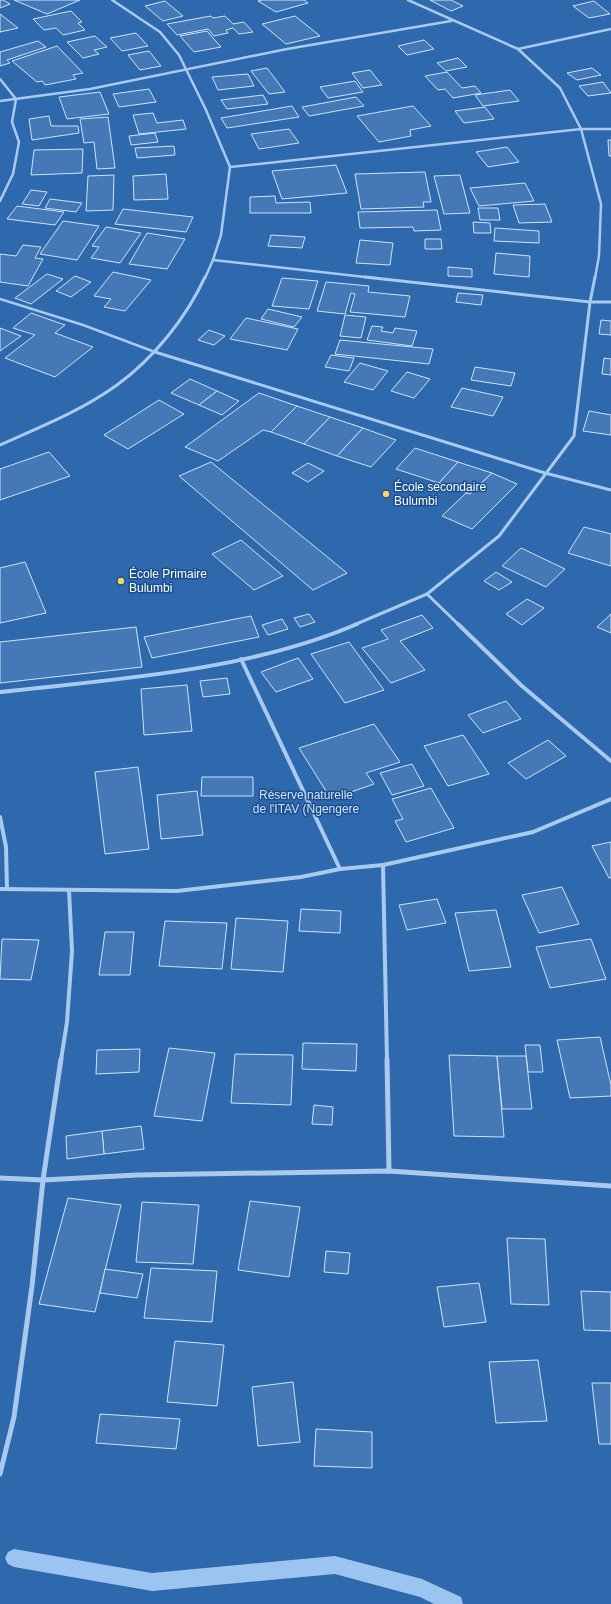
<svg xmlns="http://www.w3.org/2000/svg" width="611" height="1604" font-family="Arial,sans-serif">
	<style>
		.green { fill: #2e69ad }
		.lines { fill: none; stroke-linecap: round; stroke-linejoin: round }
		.stream { fill: #9cc4f0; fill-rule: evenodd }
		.building { fill: #4478b7; stroke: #cfe3fa }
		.lane { stroke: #a9c9ee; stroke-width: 2.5 }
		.street-far3 { stroke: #a9c9ee; stroke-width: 2.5 }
		.street-far2 { stroke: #a9c9ee; stroke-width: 3 }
		.street-far1 { stroke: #a9c9ee; stroke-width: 4 }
		.street { stroke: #a9c9ee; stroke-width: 5 }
		.poi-dot { fill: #ffd166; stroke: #1b4f8f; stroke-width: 1.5 }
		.labels { text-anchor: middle; stroke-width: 3; stroke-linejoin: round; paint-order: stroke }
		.poi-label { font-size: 12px; fill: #fff; stroke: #1b4f8f; text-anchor: start }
		.park-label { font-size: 12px; fill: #cfe3fa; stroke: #1b4f8f }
	</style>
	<rect width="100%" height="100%" fill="#1b4f8f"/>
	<rect class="green" x="0" y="0" width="611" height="1604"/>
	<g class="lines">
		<polygon class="stream" points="14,1549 152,1573 335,1556 422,1579 461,1597 463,1604 434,1604 420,1597 335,1574 152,1591 14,1567 8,1564 5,1558 8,1552"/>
	</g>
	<g class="building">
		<polygon points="0,0 3,0 10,4 0,8"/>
		<polygon points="14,0 80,0 47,14"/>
		<polygon points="262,0 304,0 308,3 276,12 258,1"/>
		<polygon points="430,0 451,0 463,6 451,11"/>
		<polygon points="165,1 183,16 163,21 145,6"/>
		<polygon points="594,1 610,14 589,18 573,6"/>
		<polygon points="71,11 82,22 78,23 85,30 63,35 56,28 44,30 33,19"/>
		<polygon points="0,14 18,28 0,32"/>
		<polygon points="211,16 213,18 225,16 233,24 244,22 253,32 239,34 233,28 226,30 228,33 214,36 208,29 177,35 167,24"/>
		<polygon points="295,16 320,36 286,44 262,24"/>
		<polygon points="207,31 221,47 194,52 180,36"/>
		<polygon points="136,33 148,46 122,51 110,38"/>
		<polygon points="95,36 107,47 94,50 99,54 83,58 67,42"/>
		<polygon points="424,40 434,49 407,55 398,46"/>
		<polygon points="38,41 46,47 7,60 10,63 0,66 0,52"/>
		<polygon points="57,46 83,73 73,75 76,79 45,85 42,81 37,82 12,61"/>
		<polygon points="149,51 161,66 140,70 128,55"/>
		<polygon points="458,58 467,67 446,71 437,63"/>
		<polygon points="267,68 285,92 269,94 251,71"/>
		<polygon points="592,68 601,75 577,80 567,73"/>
		<polygon points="370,70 382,85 363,88 352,73"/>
		<polygon points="447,72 462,88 475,86 481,93 453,98 445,89 438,90 425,76"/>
		<polygon points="248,74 254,86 218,90 212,77"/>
		<polygon points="355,81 363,92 328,98 320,87"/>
		<polygon points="603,82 611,93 588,96 579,86"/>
		<polygon points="149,89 156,102 119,107 113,94"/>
		<polygon points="510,90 519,101 483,106 475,95"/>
		<polygon points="100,92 109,114 67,119 59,97"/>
		<polygon points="263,95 268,104 227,109 221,100"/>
		<polygon points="356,97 364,106 309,116 302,107"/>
		<polygon points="292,106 299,117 227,128 221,118"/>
		<polygon points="413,106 431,126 410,130 411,136 379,142 357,116"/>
		<polygon points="485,107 494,119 464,123 455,111"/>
		<polygon points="153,113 157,123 183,120 186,129 139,134 133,115"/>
		<polygon points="49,116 51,126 78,126 79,133 32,140 29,119"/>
		<polygon points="108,117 115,168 97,169 94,142 84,143 80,119"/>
		<polygon points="289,129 299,143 259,149 251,134"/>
		<polygon points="155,133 158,142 131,145 129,136"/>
		<polygon points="608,140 611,140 611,156 609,156"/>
		<polygon points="174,146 175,155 137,158 135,148"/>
		<polygon points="507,147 519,162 488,167 476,152"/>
		<polygon points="83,149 82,173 31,175 34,150"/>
		<polygon points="336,165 347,193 282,199 272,171"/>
		<polygon points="425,172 431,202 423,202 424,207 361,209 355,174"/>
		<polygon points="166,174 168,199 134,200 133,176"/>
		<polygon points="114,175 113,210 86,211 88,176"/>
		<polygon points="460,175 470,213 444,214 434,176"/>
		<polygon points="525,183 534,201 479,206 470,188"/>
		<polygon points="31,190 47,192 39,206 22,204"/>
		<polygon points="275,196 276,203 310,202 311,213 250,213 250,197"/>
		<polygon points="50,199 82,203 76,212 45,208"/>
		<polygon points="545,204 552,222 519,223 513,205"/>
		<polygon points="17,206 64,212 55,225 7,219"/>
		<polygon points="478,208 498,208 500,220 480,220"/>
		<polygon points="123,209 193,217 186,232 115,224"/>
		<polygon points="437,210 441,230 414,231 413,227 360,228 358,212"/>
		<polygon points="63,221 99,226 77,260 40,254"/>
		<polygon points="473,222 490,223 491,233 474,233"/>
		<polygon points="106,227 141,233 120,263 91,258 99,247 92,246"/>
		<polygon points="495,228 539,231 539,243 494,241"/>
		<polygon points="147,233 185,239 167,269 129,264"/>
		<polygon points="271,235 305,237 302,248 268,246"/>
		<polygon points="425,239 441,239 442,249 425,249"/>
		<polygon points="360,240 393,243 390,265 356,263"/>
		<polygon points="23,245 41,247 35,258 43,259 28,286 0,282 0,254 16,256"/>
		<polygon points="496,253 530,256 529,277 494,274"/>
		<polygon points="448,267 472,269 472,277 448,276"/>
		<polygon points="113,272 151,280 125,311 104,307 111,299 94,296"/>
		<polygon points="47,274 63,279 31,304 15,298"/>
		<polygon points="75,276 91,282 71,297 56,291"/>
		<polygon points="282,278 318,281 309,309 272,306"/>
		<polygon points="326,282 369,286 368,292 410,296 405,317 350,312 355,294 351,293 345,314 317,311"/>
		<polygon points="458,293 483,295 481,305 456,302"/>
		<polygon points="268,309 302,317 294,327 261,319"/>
		<polygon points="31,313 65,325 55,333 93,347 55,377 5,358 35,335 13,328"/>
		<polygon points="345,315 366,317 361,338 340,336"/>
		<polygon points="246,318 298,329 287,350 230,339"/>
		<polygon points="601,320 611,321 611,335 599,334"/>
		<polygon points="372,326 383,327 381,331 393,333 395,328 417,331 412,346 367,340"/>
		<polygon points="0,328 21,336 0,351"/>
		<polygon points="209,330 225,336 214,345 198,340"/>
		<polygon points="340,340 433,349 429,364 335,354"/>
		<polygon points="331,355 354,358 349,371 325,367"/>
		<polygon points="604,358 611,359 611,375 602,374"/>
		<polygon points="360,363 388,371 373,390 344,382"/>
		<polygon points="475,367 515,373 511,386 471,380"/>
		<polygon points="407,372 430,379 414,398 391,391"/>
		<polygon points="190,379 217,391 199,405 171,393"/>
		<polygon points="462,388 503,397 493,416 451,407"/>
		<polygon points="217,391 239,401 222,415 199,405"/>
		<polygon points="259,393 297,406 271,432 263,430 218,461 185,447"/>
		<polygon points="159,400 184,414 128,449 104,435"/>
		<polygon points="297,406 330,417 304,444 271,432"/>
		<polygon points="589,411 611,415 611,435 583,431"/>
		<polygon points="330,417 363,428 337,456 304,444"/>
		<polygon points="363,428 396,440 371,467 337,456"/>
		<polygon points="415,448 458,462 439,483 396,469"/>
		<polygon points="49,452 70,476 0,500 0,469"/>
		<polygon points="211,462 347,573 313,590 179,476"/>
		<polygon points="458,462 492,473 470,494 439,483"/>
		<polygon points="308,463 324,471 308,482 292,473"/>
		<polygon points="492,473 517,484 472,529 442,516 466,493 470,494"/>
		<polygon points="584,527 611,534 611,566 568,553"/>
		<polygon points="241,540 283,576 254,590 212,554"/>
		<polygon points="521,548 565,569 546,587 502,566"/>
		<polygon points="25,562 46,613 0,623 0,568"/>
		<polygon points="496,572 512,582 499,590 484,581"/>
		<polygon points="527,599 544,608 522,625 506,614"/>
		<polygon points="309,614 315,622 300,627 294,618"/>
		<polygon points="611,614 611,633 597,627"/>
		<polygon points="422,615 433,628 400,641 425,670 391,683 362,648 388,639 381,630"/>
		<polygon points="251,616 259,637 152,658 144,637"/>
		<polygon points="282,619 288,629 268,635 262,625"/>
		<polygon points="136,627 142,667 0,683 0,642"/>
		<polygon points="349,642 384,690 345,703 311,654"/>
		<polygon points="298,658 313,679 276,692 261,672"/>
		<polygon points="227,678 230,694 203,697 200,681"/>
		<polygon points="187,685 192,731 144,735 141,689"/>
		<polygon points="506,701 521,719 483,733 468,715"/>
		<polygon points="374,724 400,762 366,773 374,784 331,799 299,748"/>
		<polygon points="463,735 489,774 448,786 424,746"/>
		<polygon points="548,740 566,756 526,779 508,763"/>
		<polygon points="412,764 424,786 392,795 380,773"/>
		<polygon points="138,767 149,849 105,854 95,772"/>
		<polygon points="202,777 253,777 253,796 201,796"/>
		<polygon points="431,788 454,828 406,842 395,821 403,819 392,799"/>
		<polygon points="197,791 203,835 161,839 157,795"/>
		<polygon points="611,842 611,878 609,878 592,846"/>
		<polygon points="562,887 579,924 539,933 522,895"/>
		<polygon points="437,899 446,923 407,930 399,905"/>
		<polygon points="301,909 341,911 340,933 299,931"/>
		<polygon points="496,910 511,967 469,971 455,913"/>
		<polygon points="236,918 288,921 283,972 231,969"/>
		<polygon points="165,921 227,923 222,969 159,966"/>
		<polygon points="105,932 134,932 130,975 99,975"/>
		<polygon points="2,939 39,940 31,980 0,979"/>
		<polygon points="591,939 606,979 550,988 536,947"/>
		<polygon points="600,1037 611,1085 611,1096 570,1098 557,1040"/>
		<polygon points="303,1043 357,1044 356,1071 302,1069"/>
		<polygon points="525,1045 540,1045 543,1072 528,1072"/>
		<polygon points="169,1048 215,1053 202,1121 154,1116"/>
		<polygon points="140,1049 139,1072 96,1074 97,1050"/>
		<polygon points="235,1054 293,1055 291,1105 231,1103"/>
		<polygon points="449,1055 497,1056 504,1137 454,1136"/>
		<polygon points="497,1056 526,1056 532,1109 502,1109"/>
		<polygon points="314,1105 333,1107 332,1125 312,1124"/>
		<polygon points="141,1126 144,1149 104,1154 102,1131"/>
		<polygon points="102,1131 104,1154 67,1159 66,1136"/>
		<polygon points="68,1198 121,1205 95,1312 39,1304"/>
		<polygon points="250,1201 300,1207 289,1277 238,1270"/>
		<polygon points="142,1202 199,1205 193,1264 136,1262"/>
		<polygon points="507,1238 545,1239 549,1305 511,1304"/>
		<polygon points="326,1251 350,1253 348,1274 324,1272"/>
		<polygon points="151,1268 217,1271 212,1322 144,1318"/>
		<polygon points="105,1269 143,1274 137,1298 100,1293"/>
		<polygon points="479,1283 486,1322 444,1327 437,1287"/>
		<polygon points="581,1291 611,1292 611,1331 584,1330"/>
		<polygon points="175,1341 224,1345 217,1406 167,1402"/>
		<polygon points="538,1360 547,1421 496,1423 489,1362"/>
		<polygon points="293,1382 300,1442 258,1446 252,1387"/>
		<polygon points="592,1383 611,1383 611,1444 599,1444"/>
		<polygon points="100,1414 180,1419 176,1449 96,1443"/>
		<polygon points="316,1429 372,1432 372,1468 314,1466"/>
	</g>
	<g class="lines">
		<polyline class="lane" points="0,299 83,325 155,352"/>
		<g class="street-far3">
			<polyline points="112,0 160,32 179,55 206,110 230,167 221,235 213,260 205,278"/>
			<polyline points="408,0 518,49 560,88 581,129 601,204 599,256 595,278"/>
			<polyline points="518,49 611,29"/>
			<polyline points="0,79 16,99 12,122 19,142 13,174 0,201"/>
			<polyline points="0,101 90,89 287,49 451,21"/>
			<polyline points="230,167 581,129 611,129"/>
			<polyline points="213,260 374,278"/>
		</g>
		<g class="street-far2">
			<polyline points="365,277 590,302 611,302"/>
			<polyline points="155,352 545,473 611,490"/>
			<path d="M 0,445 C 40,427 81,411 117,385 C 154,358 186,318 205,277"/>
			<polyline points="427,594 459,625"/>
			<polyline points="354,625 427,594 499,536 574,436 590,302 595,277"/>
		</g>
		<g class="street-far1">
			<polyline points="458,624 522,686 611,761"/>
			<polyline points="241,659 340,869"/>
			<path d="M 0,692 C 117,679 248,671 357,624"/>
			<polyline points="0,817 6,847 7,889"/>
			<polyline points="383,865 387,1060"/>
			<polyline points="0,889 177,891 301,877 340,869 383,865 533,832 611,799"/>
			<polyline points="61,1060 67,1022 72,951 69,890"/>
		</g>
		<g class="street">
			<polyline points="387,1059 389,1171"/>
			<polyline points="0,1178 43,1180 137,1175 389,1171 611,1186"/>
			<polyline points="0,1474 14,1417 32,1286 43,1180 61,1059"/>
		</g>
	</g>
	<g class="poi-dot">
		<circle cx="386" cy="494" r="4"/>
		<circle cx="121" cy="581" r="4"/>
	</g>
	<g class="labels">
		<g class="poi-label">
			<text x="394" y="491">École secondaire<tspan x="394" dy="14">Bulumbi</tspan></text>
			<text x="129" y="578">École Primaire<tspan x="129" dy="14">Bulumbi</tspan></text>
		</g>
		<g class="park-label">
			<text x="306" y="799">Réserve naturelle<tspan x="306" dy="14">de l'ITAV (Ngengere</tspan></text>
		</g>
	</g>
</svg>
